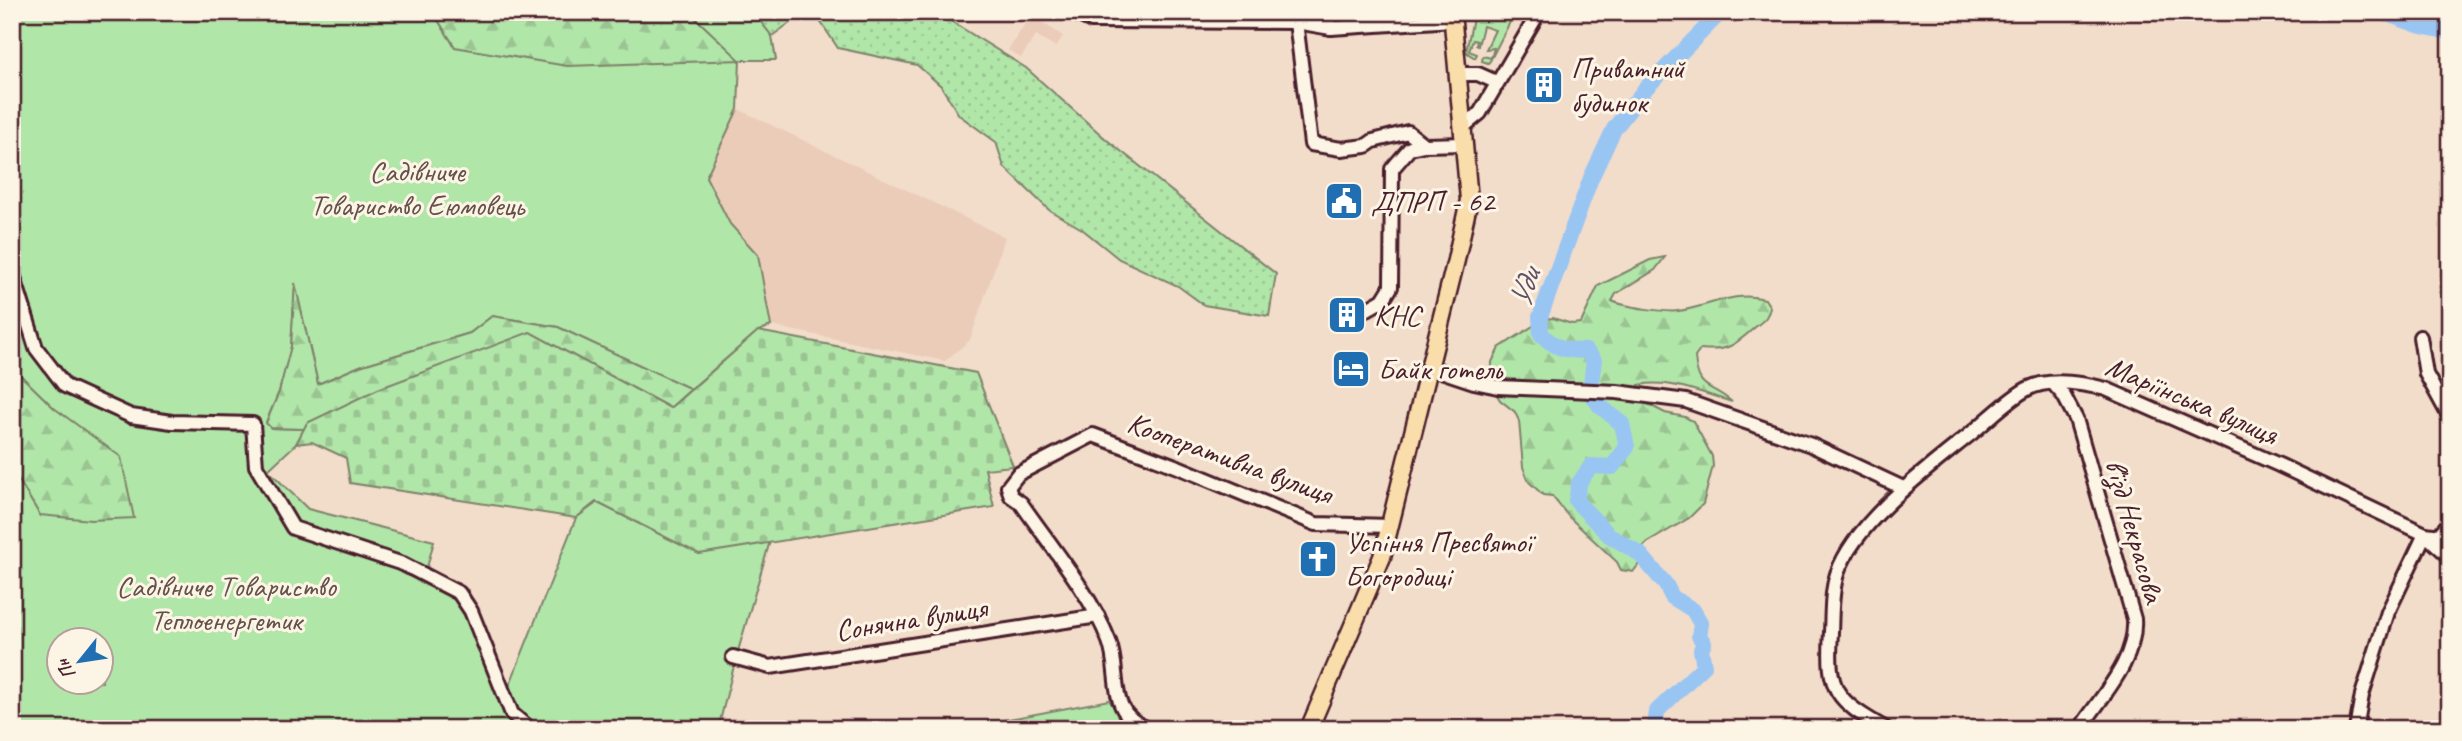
<svg xmlns="http://www.w3.org/2000/svg" width="2462" height="741" font-family="Caveat,sans-serif">
	<style>
		.built { fill: #ebccb9 }
		.green { fill: #b1e6a9; stroke: #7e826a; stroke-width: 2; fill-rule: evenodd }
		.forest { fill: url(#forest-firs); stroke: #7e826a; stroke-width: 2 }
		.cemetery { fill: url(#cemetery-stones); stroke: #7e826a; stroke-width: 2 }
		.park { fill: url(#park-dots); stroke: #7e826a; stroke-width: 2 }
		.lines { fill: none; stroke-linecap: round; stroke-linejoin: round }
		.river { stroke: #99c5f3; stroke-width: 16 }
		.minor-casing { stroke: #4a1f2b; stroke-width: 18 }
		.major-casing { stroke: #4a1f2b; stroke-width: 21 }
		.minor { stroke: #fcf5e5; stroke-width: 12 }
		.major { stroke: #f9deab; stroke-width: 16 }
		.labels { text-anchor: middle; stroke-width: 6; stroke-linejoin: round; paint-order: stroke }
		.poi-label { font-size: 30px; fill: #4a1f2b; stroke: #fcf5e5; text-anchor: start }
		.park-label { font-size: 30px; fill: #64514a; stroke: #fcf5e5 }
		.street-label { font-size: 30px; fill: #4a1f2b; stroke: #fcf5e5 }
		.water-label { font-size: 32px; font-style: italic; fill: #625167; stroke: #fcf5e5 }
	</style>
	<defs>
		<pattern id="forest-firs" width="22" height="20" patternUnits="userSpaceOnUse" patternTransform="scale(1.75)"><rect width="22" height="20" fill="#b1e6a9"/><path d="M5 1l3.5 6h-7zM16 11l3.5 6h-7z" fill="#9ac592"/></pattern>
		<pattern id="cemetery-stones" width="16" height="16" patternUnits="userSpaceOnUse" patternTransform="scale(1.75)"><rect width="16" height="16" fill="#b1e6a9"/><path d="M2 7V4a2 2 0 0 1 4 0v3zM10 15v-3a2 2 0 0 1 4 0v3z" fill="#9ac592"/></pattern>
		<pattern id="park-dots" width="8" height="8" patternUnits="userSpaceOnUse" patternTransform="scale(1.75)"><rect width="8" height="8" fill="#b1e6a9"/><path d="M2 2h.1M6 6h.1" fill="none" stroke="#9ac592" stroke-width="1.8" stroke-linecap="round"/></pattern>
	</defs>
	<rect width="100%" height="100%" fill="#f2ddcb"/>
	<filter id="ink" filterUnits="userSpaceOnUse"><feTurbulence type="fractalNoise" baseFrequency=".0143" numOctaves="2"/><feDisplacementMap in="SourceGraphic" scale="14" xChannelSelector="R" yChannelSelector="G"/><feConvolveMatrix kernelMatrix="1 2 1 2 8 2 1 2 1" color-interpolation-filters="sRGB"/></filter>
	<g filter="url(#ink)">
		<g class="built">
			<polygon points="1031,15 1063,36 1056,47 1036,35 1021,58 1008,50"/>
			<polygon points="738,109 1005,237 970,340 945,361 771,326 758,255 730,224 705,177"/>
		</g>
		<g class="green">
			<path d="M 12,12 L 433,12 L 455,47 L 739,60 L 689,12 L 753,12 L 772,36 L 776,60 L 740,60 L 738,109 L 706,177 L 730,224 L 758,255 L 771,326 L 758,331 L 691,389 L 558,327 L 492,316 L 470,333 L 360,366 L 318,384 L 295,286 L 291,348 L 279,392 L 266,422 L 271,428 L 304,429 L 296,444 L 268,470 L 308,509 L 434,541 L 425,575 L 468,590 L 508,689 L 576,518 L 595,504 L 596,502 L 699,554 L 770,541 L 736,658 L 718,729 L 12,729 L 12,469 L 40,515 L 54,408 L 12,367 ZM 60,640 L 102,640 L 102,682 L 60,682 Z"/>
			<polygon points="1475,16 1508,17 1511,20 1490,61 1488,63 1482,61 1483,56 1491,58 1494,48 1486,49 1495,30 1483,26 1478,46 1476,45 1477,41 1473,40 1469,51 1477,54 1475,58 1466,52 1473,18"/>
			<polygon points="1109,700 1123,721 1121,729 956,729"/>
		</g>
		<g class="forest">
			<polygon points="433,12 689,12 740,60 567,66 455,47"/>
			<path d="M 1665,257 L 1655,270 L 1616,294 L 1612,301 C 1622,306 1667,313 1678,311 C 1708,307 1734,290 1765,299 L 1770,307 C 1768,319 1762,321 1753,329 C 1734,345 1728,352 1701,349 L 1695,357 C 1698,392 1710,383 1732,402 C 1702,393 1671,379 1639,385 L 1640,400 L 1665,413 L 1685,417 L 1693,421 L 1712,456 L 1713,466 L 1703,504 L 1689,518 L 1647,543 L 1641,549 L 1639,564 L 1633,572 L 1621,570 L 1617,562 L 1569,517 L 1552,496 L 1543,495 L 1529,482 L 1523,467 L 1519,421 L 1515,412 L 1500,400 L 1491,385 L 1492,362 L 1499,348 L 1544,319 L 1553,318 L 1572,324 L 1581,323 L 1598,286 L 1650,260 Z"/>
			<polygon points="295,283 318,384 360,366 470,333 492,316 558,327 691,389 670,408 530,332 307,423 304,429 271,428 266,423 279,392 291,346"/>
			<polygon points="12,367 54,408 121,457 134,518 91,520 40,515 12,469"/>
		</g>
		<polygon class="cemetery" points="758,331 976,373 1013,466 985,469 994,507 699,554 596,502 576,518 350,483 346,458 312,442 296,444 307,423 378,389 530,332 670,408"/>
		<g class="park">
			<polygon points="753,12 805,12 772,36"/>
			<polygon points="814,12 936,12 1026,68 1107,140 1276,274 1269,316 1204,305 1178,286 1119,259 1082,229 1049,210 1004,167 996,142 959,115 941,86 917,65 838,48"/>
		</g>
		<g class="lines">
			<g class="river">
				<polyline points="2381,12 2421,26 2450,32"/>
				<path d="M 1655,729 L 1657,711 L 1704,666 L 1701,650 L 1704,643 L 1699,636 L 1701,624 L 1693,610 L 1672,597 L 1666,585 L 1640,554 L 1609,535 L 1576,501 L 1579,483 L 1591,466 L 1612,467 L 1627,447 L 1622,424 L 1600,406 L 1590,392 L 1594,360 L 1586,351 C 1566,351 1555,348 1541,334 L 1540,317 L 1591,178 L 1614,129 L 1646,88 L 1721,12"/>
			</g>
			<g class="minor-casing">
				<g id="minor">
					<polyline points="1073,12 1092,21 1296,22 1331,28 1453,20"/>
					<polyline points="1327,12 1331,28"/>
					<polyline points="1296,22 1311,144 1341,149 1366,146 1373,141 1408,132 1424,145"/>
					<polyline points="1458,74 1478,74 1496,82"/>
					<polyline points="1464,126 1480,113 1539,12"/>
					<polyline points="12,271 36,348 65,386 131,416 172,422 253,424 256,466 293,528 403,564 459,593 471,611 512,714 530,729"/>
					<polyline points="1362,312 1383,300 1391,287 1392,169 1410,148 1424,145 1465,144"/>
					<polyline points="2420,337 2426,374 2450,418"/>
					<polyline points="1429,367 1474,382 1498,387 1617,392 1686,401 1811,445 1903,488"/>
					<path d="M 2053,383 L 2064,396 L 2076,419 L 2134,619 C 2137,661 2101,696 2080,729"/>
					<polyline points="2425,534 2450,557"/>
					<polyline points="2439,535 2450,522"/>
					<polyline points="733,657 770,667 1098,616"/>
					<path d="M 1148,729 C 1105,712 1122,675 1109,641 C 1091,594 1050,545 1021,503 L 1011,496 L 1008,487 L 1018,474 L 1093,435 L 1178,467 L 1316,524 L 1391,526"/>
					<path d="M 1886,729 C 1835,700 1827,691 1831,632 C 1832,613 1831,593 1837,574 C 1854,523 1927,469 1968,436 C 1986,422 2007,400 2027,389 C 2049,377 2082,383 2106,389 L 2279,465 L 2425,534 L 2450,537"/>
					<polyline points="2356,729 2362,695 2388,612 2425,534"/>
				</g>
			</g>
			<g class="major-casing">
				<polyline id="major" points="1309,729 1382,557 1456,260 1469,200 1452,12"/>
			</g>
			<use href="#minor" class="minor"/>
			<use href="#major" class="major"/>
		</g>
	</g>
	<defs>
		<g id="building-square" transform="scale(2.0125)"><rect x="-9" y="-9" width="18" height="18" rx="4" fill="#1f6fb2" stroke="#fcf5e5"/><path d="M-4-6H4V6H1V3H-1V6H-4ZM-2.5-4.3h1.7v1.8h-1.7ZM.8-4.3h1.7v1.8H.8ZM-2.5-1h1.7V.8h-1.7ZM.8-1h1.7V.8H.8Z" fill="#fff"/></g>
		<g id="civic-square" transform="scale(2.0125)"><rect x="-9" y="-9" width="18" height="18" rx="4" fill="#1f6fb2" stroke="#fcf5e5"/><path d="M-.6-6.5H3V-4.5H.6V-3L4-1V1h2V6H-6V1h2V-1L-.6-3ZM-1.2 2.5V6h2.4V2.5Z" fill="#fff"/></g>
		<g id="hotel-square" transform="scale(2.0125)"><rect x="-9" y="-9" width="18" height="18" rx="4" fill="#1f6fb2" stroke="#fcf5e5"/><path d="M-6-4.5h1.5V1H6V5H4.5V3h-9V5H-6ZM-4 0a1.8 1.8 0 1 1 3.6 0ZM.5 0V-2.5h3Q6-2.5 6 0Z" fill="#fff"/></g>
		<g id="church-square" transform="scale(2.0125)"><rect x="-9" y="-9" width="18" height="18" rx="4" fill="#1f6fb2" stroke="#fcf5e5"/><path d="M-1.2-6h2.4v3.5h3.3v2.4h-3.3V6h-2.4V-.1h-3.3v-2.4h3.3Z" fill="#fff"/></g>
	</defs>
	<g fill-rule="evenodd">
		<use href="#building-square" x="1544" y="85"/>
		<use href="#civic-square" x="1344" y="201"/>
		<use href="#building-square" x="1347" y="315"/>
		<use href="#hotel-square" x="1351" y="369"/>
		<use href="#church-square" x="1318" y="559"/>
	</g>
	<g class="labels">
		<g class="poi-label">
			<text x="1571" y="78">Приватний<tspan x="1571" dy="34">будинок</tspan></text>
			<text x="1371" y="211">ДПРП - 62</text>
			<text x="1374" y="325">КНС</text>
			<text x="1378" y="379">Байк готель</text>
			<text x="1345" y="552">Успіння Пресвятої<tspan x="1345" dy="34">Богородиці</tspan></text>
		</g>
		<g class="park-label">
			<text x="417" y="181">Садівниче<tspan x="417" dy="34">Товариство Еюмовець</tspan></text>
			<text x="226" y="596">Садівниче Товариство<tspan x="226" dy="34">Теплоенергетик</tspan></text>
		</g>
		<g class="street-label">
			<text transform="translate(2192 400) rotate(23)" y="10">Маріїнська вулиця</text>
			<text transform="translate(1230 458) rotate(20)" y="10">Кооперативна вулиця</text>
			<text transform="translate(2135 531) rotate(74)" y="10">в'їзд Некрасова</text>
			<text transform="translate(911 619) rotate(-9)" y="10">Сонячна вулиця</text>
		</g>
		<g class="water-label">
			<text transform="translate(1524 288) rotate(-73)" y="11">Уди</text>
		</g>
	</g>
	<rect width="2462" height="741" fill="none" stroke="#fcf5e5" stroke-width="42"/>
	<rect x="21" y="21" width="2420" height="699" fill="none" stroke="#4a1f2b" stroke-width="2.5" filter="url(#ink)"/>
	<g transform="translate(80 661) rotate(240)"><circle r="33" fill="#fcf5e5" stroke="#b59f9b" stroke-width="2"/>
	<path d="M0-5L12 26L0 18L-12 26Z" fill="#1f6fb2"/>
	<text y="-10" font-size="19" font-weight="bold" text-anchor="middle" fill="#4a1f2b">Пн</text>
	</g>
</svg>
